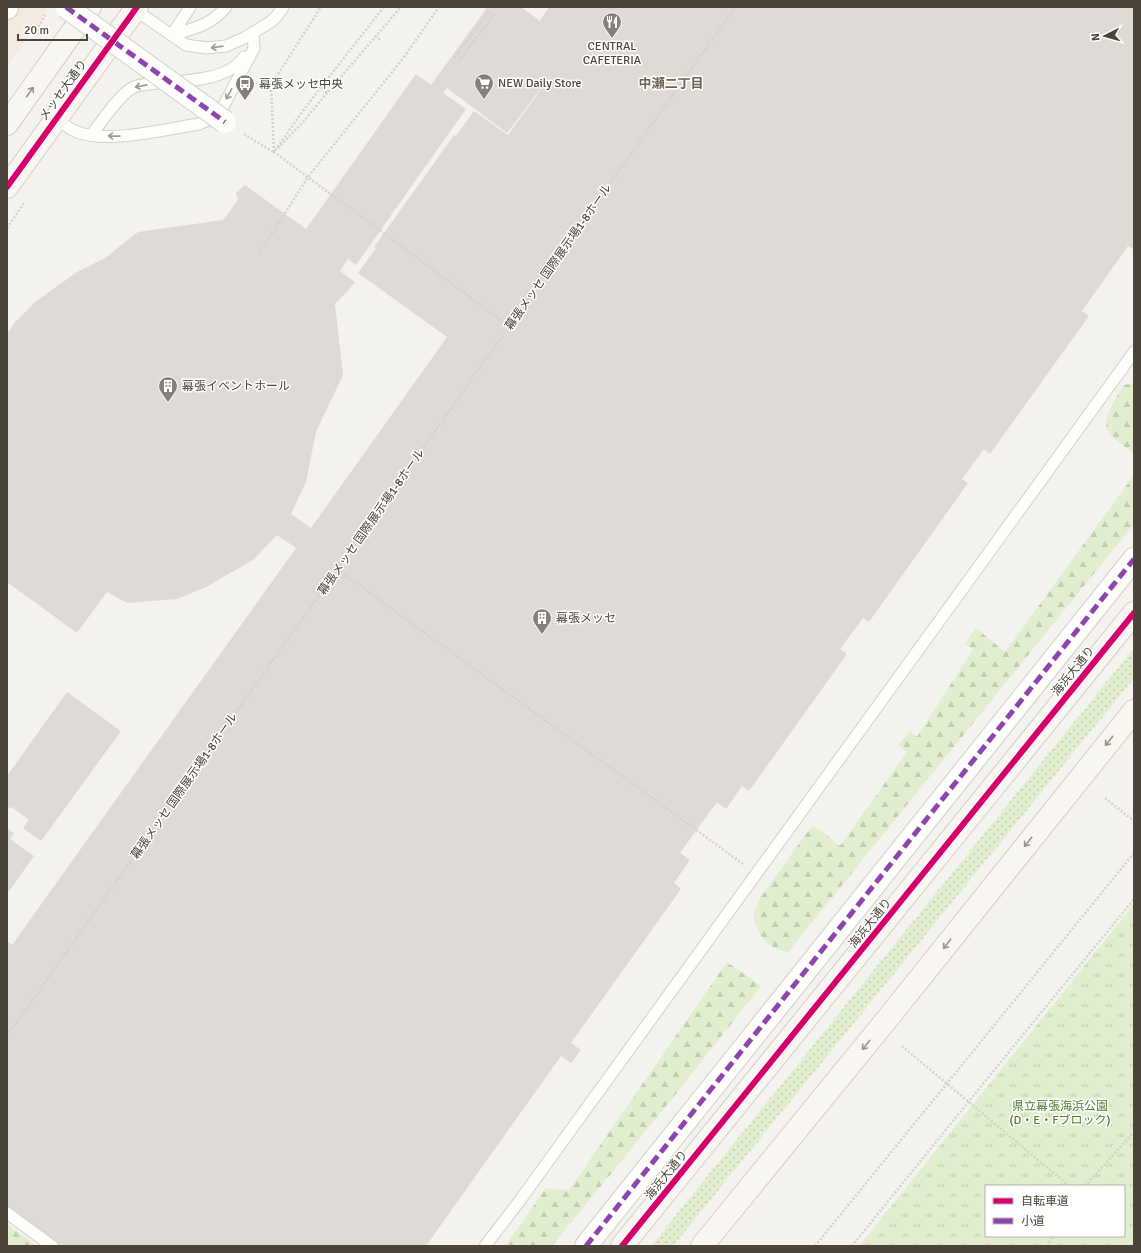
<svg xmlns="http://www.w3.org/2000/svg" width="1141" height="1253" font-family="Signika,'Noto Sans JP',sans-serif">
	<style>
		.commercial { fill: #f3ebdf }
		.grass { fill: url(#grass-dots) }
		.forest { fill: url(#forest-firs) }
		.park { fill: url(#park-tufts); fill-rule: evenodd }
		.building { fill: #dedbd6; fill-rule: evenodd }
		.lines { fill: none; stroke-linecap: round; stroke-linejoin: round }
		.lane-casing { stroke: #d2d0cb; stroke-width: 13 }
		.street-casing { stroke: #d2d0cb; stroke-width: 24 }
		.secondary-casing { stroke: #d3cfc5; stroke-width: 24 }
		.path { stroke: #d3d2cc; stroke-width: 2.5; stroke-dasharray: 2 2; stroke-linecap: butt }
		.lane { stroke: #fdfdfc; stroke-width: 11 }
		.street { stroke: #fdfdfc; stroke-width: 22 }
		.secondary { stroke: #f7f6f1; stroke-width: 22 }
		.street-bridge-casing { stroke: #d2d0cb; stroke-width: 24; stroke-linecap: butt }
		.street-bridge { stroke: #fdfdfc; stroke-width: 22 }
		.quiet { stroke: #8e44ad; stroke-width: 5; stroke-dasharray: 10 5; stroke-linecap: butt }
		.cycleway-casing { stroke: #fff; stroke-width: 8 }
		.cycleway { stroke: #d6006c; stroke-width: 6 }
		.oneway { stroke: #9b9791 }
		.oneway2 { stroke: #98948c }
		.labels { text-anchor: middle; stroke-width: 3; stroke-linejoin: round; paint-order: stroke }
		.poi-label { font-size: 12px; fill: #4b4439; stroke: #fff; text-anchor: start }
		.street-label { font-size: 12px; fill: #4b4439; stroke: #fff }
		.park-label { font-size: 12px; fill: #4a7f2a; stroke: #fff }
		.neighbourhood-label { font-size: 13px; font-weight: bold; fill: #6e6250; stroke: #fff }
	</style>
	<defs>
		<pattern id="grass-dots" width="8" height="8" patternUnits="userSpaceOnUse"><rect width="8" height="8" fill="#e1eecf"/><path d="M2 2h.1M6 6h.1" fill="none" stroke="#c3cdb2" stroke-width="1.8" stroke-linecap="round"/></pattern>
		<pattern id="forest-firs" width="22" height="20" patternUnits="userSpaceOnUse"><rect width="22" height="20" fill="#e1eecf"/><path d="M5 1l3.5 6h-7zM16 11l3.5 6h-7z" fill="#c3cdb2"/></pattern>
		<pattern id="park-tufts" width="24" height="20" patternUnits="userSpaceOnUse"><rect width="24" height="20" fill="#e1eecf"/><path d="M3 7l-1-3M5 7V3M7 7l1-3M15 17l-1-3M17 17v-4M19 17l1-3" fill="none" stroke="#c3cdb2"/></pattern>
	</defs>
	<rect width="100%" height="100%" fill="#f4f2ee"/>
	<polygon class="commercial" points="7,7 45,7 46,12 7,66"/>
	<polygon class="grass" points="1134,648 1134,678 673,1246 651,1246"/>
	<g class="forest">
		<path d="M 1134,383 L 1134,454 C 1128,449 1110,436 1108,431 C 1101,419 1117,396 1124,385 Z"/>
		<path d="M 1134,475 L 1134,524 L 788,952 C 766,947 760,938 753,917 L 760,898 L 805,835 L 813,826 L 822,831 L 840,846 L 907,752 L 898,745 L 910,731 L 917,737 L 973,649 L 965,644 L 976,628 L 1005,652 Z"/>
		<polygon points="727,962 761,986 675,1095 552,1246 505,1246 546,1188 569,1190"/>
		<polygon points="7,1224 36,1246 7,1246"/>
	</g>
	<path class="park" d="M 1134,904 L 1134,1246 L 859,1246 ZM 986,1186 L 1124,1186 L 1124,1236 L 986,1236 Z"/>
	<g class="building">
		<path d="M 484,7 L 521,7 L 540,21 L 549,7 L 685,7 L 687,8 L 688,7 L 1134,7 L 1134,250 L 1128,246 L 1082,311 L 1089,316 L 990,454 L 984,449 L 962,479 L 968,483 L 869,622 L 863,618 L 840,649 L 847,654 L 749,791 L 742,786 L 726,809 L 717,802 L 680,853 L 690,860 L 674,883 L 681,889 L 571,1043 L 581,1050 L 571,1063 L 561,1056 L 426,1246 L 55,1246 L 7,1211 L 7,941 L 12,945 L 296,548 L 277,535 L 253,560 L 206,587 L 177,599 L 127,603 L 107,592 L 77,633 L 7,582 L 7,334 L 15,322 L 35,302 L 77,272 L 105,258 L 138,232 L 223,220 L 238,200 L 236,193 L 245,185 L 306,229 L 416,74 L 431,85 L 486,9 ZM 552,74 L 508,135 L 474,111 L 456,136 L 454,135 L 374,247 L 376,248 L 358,273 L 447,337 L 311,528 L 291,514 L 306,482 L 316,432 L 343,375 L 335,304 L 348,291 L 355,282 L 340,271 L 348,259 L 356,265 L 466,109 L 443,93 L 447,88 L 507,133 Z"/>
		<polygon points="67,692 121,731 41,841 23,828 29,820 12,807 11,809 7,806 7,776"/>
		<polygon points="7,828 14,833 10,839 34,856 7,894"/>
	</g>
	<g class="lines">
		<g class="lane-casing">
			<g id="lane">
				<polyline points="135,10 186,45 206,48 226,46 244,38 269,23 276,17 283,7"/>
				<path d="M 172,35 C 194,28 210,26 226,7"/>
				<polyline points="172,35 190,7"/>
				<path d="M 56,118 C 62,123 69,129 77,132 C 109,144 165,129 199,124 L 211,119 L 217,114 L 224,105 L 254,48 L 253,33"/>
				<path d="M 91,135 C 101,123 120,93 134,87 C 141,84 151,84 158,83 C 184,81 228,81 244,57"/>
				<polyline points="7,1213 52,1246"/>
				<polyline points="485,1246 518,1203 1134,352"/>
			</g>
		</g>
		<g class="street-casing">
			<g id="street">
				<polyline points="7,8 7,7"/>
				<polyline points="586,1246 1134,559"/>
			</g>
		</g>
		<g class="secondary-casing">
			<g id="secondary">
				<polyline points="7,124 90,7"/>
				<polyline points="7,187 137,7"/>
				<polyline points="622,1246 1134,613"/>
				<polyline points="702,1246 888,1018 1134,711"/>
			</g>
		</g>
		<g class="path">
			<polyline points="384,7 321,87 327,93 401,7"/>
			<polyline points="35,34 45,15"/>
			<polyline points="375,36 381,41"/>
			<polyline points="404,57 439,7"/>
			<polyline points="454,58 490,11"/>
			<polyline points="459,61 495,13"/>
			<polyline points="321,87 300,115 274,152 509,326"/>
			<polyline points="244,134 273,152"/>
			<polyline points="278,148 303,122 327,93"/>
			<polyline points="274,152 271,85 321,7"/>
			<polyline points="7,228 24,203"/>
			<polyline points="259,254 308,177 405,56"/>
			<polyline points="337,569 743,864"/>
			<polyline points="1105,798 1134,821"/>
			<polyline points="7,1036 735,7"/>
			<polyline points="902,1046 1069,1186"/>
			<polyline points="1085,1186 1134,1132"/>
			<polyline points="815,1246 1134,853"/>
			<polyline points="852,1246 991,1074 1134,899"/>
			<polyline points="1047,1246 1053,1236"/>
		</g>
		<use href="#lane" class="lane"/>
		<use href="#street" class="street"/>
		<use href="#secondary" class="secondary"/>
		<g class="street-bridge-casing">
			<polyline id="street-bridge" points="66,7 225,122"/>
		</g>
		<use href="#street-bridge" class="street-bridge"/>
		<g class="quiet">
			<polyline points="66,7 225,122"/>
			<polyline points="7,8 7,7"/>
			<polyline points="586,1246 1134,559"/>
		</g>
		<g class="cycleway-casing">
			<g id="cycleway">
				<polyline points="7,187 137,7"/>
				<polyline points="622,1246 1134,613"/>
			</g>
		</g>
		<use href="#cycleway" class="cycleway"/>
	</g>
	<defs><path id="oneway-shaft" d="M-6 0H5M1.5-3L5.5 0L1.5 3" fill="none" stroke-width="1.6" stroke-linecap="round" stroke-linejoin="round"/></defs>
	<g class="oneway">
		<use href="#oneway-shaft" transform="translate(217 47) rotate(172)"/>
		<use href="#oneway-shaft" transform="translate(141 86) rotate(169)"/>
		<use href="#oneway-shaft" transform="translate(229 94) rotate(118)"/>
		<use href="#oneway-shaft" transform="translate(114 136) rotate(-179)"/>
	</g>
	<g class="oneway2">
		<use href="#oneway-shaft" transform="translate(30 92) rotate(-55)"/>
		<use href="#oneway-shaft" transform="translate(1109 741) rotate(129)"/>
		<use href="#oneway-shaft" transform="translate(1028 842) rotate(129)"/>
		<use href="#oneway-shaft" transform="translate(947 944) rotate(128)"/>
		<use href="#oneway-shaft" transform="translate(866 1045) rotate(129)"/>
	</g>
	<defs>
		<g id="restaurant-pin" transform="scale(1)"><path d="M0 17L-7.5 6A9.5 9.5 0 1 1 7.5 6Z" fill="#868178" stroke="#fff"/><path d="M-5-6h1v4h1v-4h1v4h1v-4h1v5L-1.5 .5V6h-2V.5L-5-1ZM5-6V6H3V1.5H1.5Q1.5-4 5-6Z" fill="#fff"/></g>
		<g id="supermarket-pin" transform="scale(1)"><path d="M0 17L-7.5 6A9.5 9.5 0 1 1 7.5 6Z" fill="#868178" stroke="#fff"/><path d="M-6-5.5h2.5l.6 2H6L4.5 2H-2.5L-4.4-4H-6ZM-1.5 3.2a1.3 1.3 0 1 0 .1 0ZM3 3.2a1.3 1.3 0 1 0 .1 0Z" fill="#fff"/></g>
		<g id="bus-pin" transform="scale(1)"><path d="M0 17L-7.5 6A9.5 9.5 0 1 1 7.5 6Z" fill="#868178" stroke="#fff"/><path d="M-5-6H5V4H4V6H2V4H-2V6H-4V4H-5ZM-3.5-4V0h7V-4ZM-3.5 1.2v1.5H-2V1.2ZM2 1.2v1.5H3.5V1.2Z" fill="#fff"/></g>
		<g id="building-pin" transform="scale(1)"><path d="M0 17L-7.5 6A9.5 9.5 0 1 1 7.5 6Z" fill="#868178" stroke="#fff"/><path d="M-4-6H4V6H1V3H-1V6H-4ZM-2.5-4.3h1.7v1.8h-1.7ZM.8-4.3h1.7v1.8H.8ZM-2.5-1h1.7V.8h-1.7ZM.8-1h1.7V.8H.8Z" fill="#fff"/></g>
	</defs>
	<g fill-rule="evenodd">
		<use href="#restaurant-pin" x="612" y="22"/>
		<use href="#supermarket-pin" x="484" y="83"/>
		<use href="#bus-pin" x="245" y="84"/>
		<use href="#building-pin" x="168" y="386"/>
		<use href="#building-pin" x="542" y="618"/>
	</g>
	<g class="labels">
		<g class="poi-label">
			<text x="612" y="50" text-anchor="middle">CENTRAL<tspan x="612" dy="14">CAFETERIA</tspan></text>
			<text x="498" y="87">NEW Daily Store</text>
			<text x="259" y="88">幕張メッセ中央</text>
			<text x="182" y="390">幕張イベントホール</text>
			<text x="556" y="622">幕張メッセ</text>
		</g>
		<g class="street-label">
			<text transform="translate(63 90) rotate(-54)" y="4">メッセ大通り</text>
			<text transform="translate(558 257) rotate(-55)" y="4">幕張メッセ 国際展示場1-8ホール</text>
			<text transform="translate(371 522) rotate(-55)" y="4">幕張メッセ 国際展示場1-8ホール</text>
			<text transform="translate(1073 671) rotate(-51)" y="4">海浜大通り</text>
			<text transform="translate(184 786) rotate(-55)" y="4">幕張メッセ 国際展示場1-8ホール</text>
			<text transform="translate(870 923) rotate(-51)" y="4">海浜大通り</text>
			<text transform="translate(666 1175) rotate(-51)" y="4">海浜大通り</text>
		</g>
		<g class="park-label">
			<text x="1060" y="1110">県立幕張海浜公園<tspan x="1060" dy="14">(D・E・Fブロック)</tspan></text>
		</g>
		<g class="neighbourhood-label">
			<text x="671" y="88">中瀬二丁目</text>
		</g>
	</g>
	<rect width="1141" height="1253" fill="none" stroke="#4b4439" stroke-width="16"/>
	<rect x="985" y="1185" width="140" height="52" fill="#ffffff" stroke="#b7b4b0"/>
	<rect x="993" y="1198" width="20" height="6" fill="#d6006c" stroke="#b7b4b0"/>
	<text x="1021" y="1205" font-size="12" fill="#4b4439">自転車道</text>
	<rect x="993" y="1218" width="20" height="6" fill="#8e44ad" stroke="#b7b4b0"/>
	<text x="1021" y="1225" font-size="12" fill="#4b4439">小道</text>
	<g transform="translate(1105 36) rotate(264)" stroke="#ffffff" stroke-width="3" paint-order="stroke">
	<path d="M0-3L7 15L0 10L-7 15Z" fill="#4b4439"/>
	<text y="-6" font-size="11" font-weight="bold" text-anchor="middle" fill="#4b4439">N</text>
	</g>
	<path d="M18 34v6h69v-6" fill="none" stroke="#4b4439" stroke-width="2"/>
	<text x="24" y="34" font-size="12" fill="#4b4439" stroke="#ffffff" stroke-width="3" paint-order="stroke">20 m</text>
</svg>
